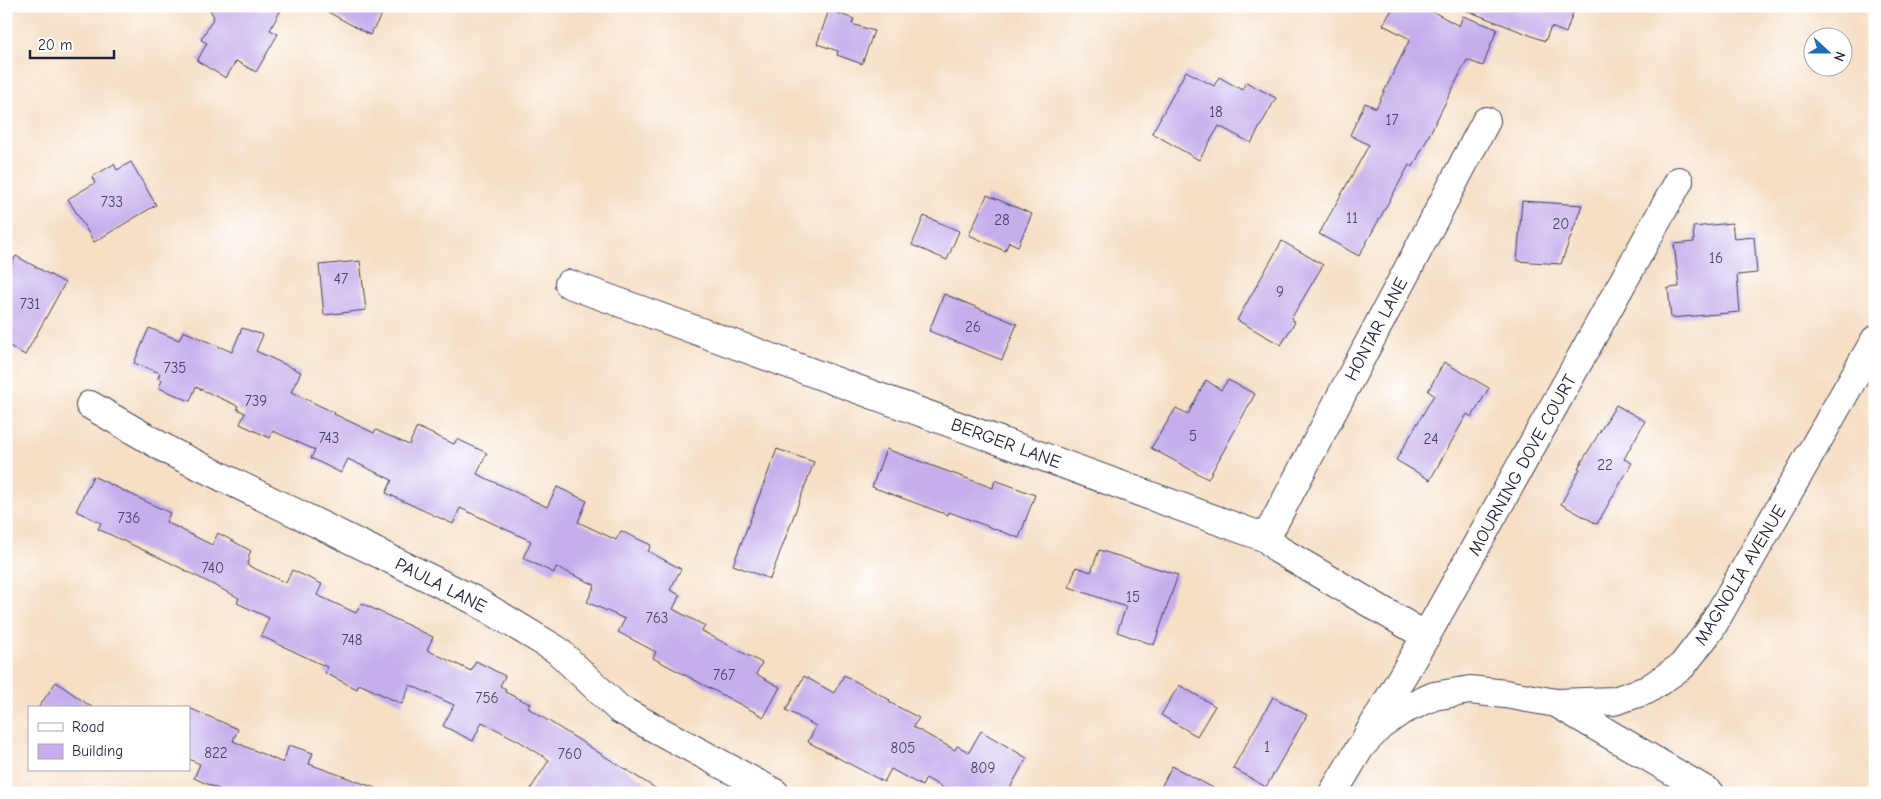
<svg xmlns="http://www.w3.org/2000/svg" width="1881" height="799" font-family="'Comic Neue',sans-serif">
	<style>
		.building { fill: #c4afec }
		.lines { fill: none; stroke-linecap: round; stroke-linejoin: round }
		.minor-casing { stroke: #423e50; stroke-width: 30 }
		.tertiary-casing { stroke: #423e50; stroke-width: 30 }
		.minor { stroke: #fff; stroke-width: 28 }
		.tertiary { stroke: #fff; stroke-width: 28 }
		.labels { text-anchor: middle; stroke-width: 4; stroke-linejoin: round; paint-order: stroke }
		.number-label { font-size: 15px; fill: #4a4567 }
		.street-label { font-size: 18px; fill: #22223b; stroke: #fff }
	</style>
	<rect width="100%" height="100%" fill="#fff"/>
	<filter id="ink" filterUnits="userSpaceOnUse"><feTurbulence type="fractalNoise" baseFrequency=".02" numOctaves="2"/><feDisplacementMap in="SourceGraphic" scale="10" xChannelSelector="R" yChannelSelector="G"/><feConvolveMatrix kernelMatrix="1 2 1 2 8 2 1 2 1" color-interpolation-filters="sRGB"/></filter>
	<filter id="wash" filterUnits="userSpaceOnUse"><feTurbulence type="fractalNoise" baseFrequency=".0096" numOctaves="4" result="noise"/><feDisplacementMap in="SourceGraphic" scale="20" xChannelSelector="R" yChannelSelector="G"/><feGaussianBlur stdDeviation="1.12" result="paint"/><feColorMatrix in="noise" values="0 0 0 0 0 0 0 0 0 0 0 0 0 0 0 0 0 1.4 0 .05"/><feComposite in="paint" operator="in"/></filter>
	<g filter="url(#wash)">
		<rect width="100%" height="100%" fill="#f6dfc5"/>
		<g id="blocks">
			<g class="building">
				<polygon points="208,6 283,6 270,30 278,34 256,72 236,61 226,78 197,61 207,43 201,40 214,17"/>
				<polygon points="317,6 368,6 382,14 370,35"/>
				<polygon points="1394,6 1423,6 1459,26 1463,16 1497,29 1483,66 1467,60 1413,167 1409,165 1359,256 1319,234 1369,145 1350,135 1365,103 1376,108 1410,39 1383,25"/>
				<polygon points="1460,6 1575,6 1566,33 1551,27 1545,41 1460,8"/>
				<polygon points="829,10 854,19 852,24 874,31 862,64 837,55 838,51 817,44"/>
				<polygon points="1186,71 1214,86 1219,77 1242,90 1246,82 1276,98 1251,143 1219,126 1199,160 1152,133"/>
				<polygon points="131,162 156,205 94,242 68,199 95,183 92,177 114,164 117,170"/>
				<polygon points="987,195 1032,214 1018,246 1009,242 1005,251 969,235"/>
				<polygon points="1522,201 1582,205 1561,264 1517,261"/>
				<polygon points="924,216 959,231 947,260 912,245"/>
				<polygon points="1732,223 1734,239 1754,237 1757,273 1737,275 1740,312 1671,318 1668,288 1679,287 1674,244 1694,242 1693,227"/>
				<polygon points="1282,241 1323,265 1291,319 1295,322 1281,345 1237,320"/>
				<polygon points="16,256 65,283 25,355 6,344 6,274"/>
				<polygon points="360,261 366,310 324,315 319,265"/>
				<polygon points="944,294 1017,324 1002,360 929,331"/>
				<polygon points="149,328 179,340 183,331 232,352 242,328 263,335 256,351 301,372 291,392 335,413 334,414 374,433 376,430 409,445 417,427 454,444 457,439 487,453 477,474 547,507 557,487 587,501 578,522 616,540 621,531 651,545 648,551 681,569 670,590 680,595 673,609 705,626 702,631 762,663 756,674 780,687 764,717 653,658 656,652 618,632 625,619 587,602 595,585 556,567 554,573 523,558 531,541 460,508 453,524 416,507 386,493 392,480 348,459 341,473 311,458 315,450 273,431 270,438 240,424 245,413 237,409 238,406 196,387 190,401 159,388 162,380 158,378 160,373 134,363"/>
				<polygon points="1444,362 1489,388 1472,417 1467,414 1430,480 1396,460 1434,395 1428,391"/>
				<polygon points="1206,380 1221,390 1228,380 1255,394 1208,479 1151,448 1176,408 1188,414"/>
				<polygon points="1616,405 1645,421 1624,459 1632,463 1597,524 1561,504 1580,469 1578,468"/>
				<polygon points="777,449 814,462 770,579 733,565"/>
				<polygon points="886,449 993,488 995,480 1035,495 1019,538 949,512 948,515 872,487"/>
				<polygon points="93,476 170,513 166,522 212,545 218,533 251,551 248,557 250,558 247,565 286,583 292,570 322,584 317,595 356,613 361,603 433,637 427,650 471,671 476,661 505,676 500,686 506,689 505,692 530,704 528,708 663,793 528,793 549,760 519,741 482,722 473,741 443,726 454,705 410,685 402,704 359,684 357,689 325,673 327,667 261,636 269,618 237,603 239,598 169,562 98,529 101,523 76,511"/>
				<polygon points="1099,550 1178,575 1154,645 1117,632 1126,607 1069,587 1076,567 1091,572"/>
				<polygon points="844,675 890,700 889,702 919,718 913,727 955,750 957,746 969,752 981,731 1027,758 1007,793 952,793 926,778 922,786 891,769 884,782 808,742 816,726 786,710 804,676 834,693"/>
				<polygon points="56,682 93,708 38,708"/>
				<polygon points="1179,685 1215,706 1197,736 1161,715"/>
				<polygon points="1273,697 1307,715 1266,787 1233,768"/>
				<polygon points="189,708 238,729 233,741 283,763 289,745 313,753 309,764 381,790 380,793 227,793 194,778 200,764 189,759"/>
				<polygon points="1172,766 1223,793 1158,793"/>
			</g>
		</g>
	</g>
	<g filter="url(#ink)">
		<use href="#blocks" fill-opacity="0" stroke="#423e50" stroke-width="1"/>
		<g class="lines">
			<g class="minor-casing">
				<g id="minor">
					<polyline points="569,284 1266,538 1279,550 1426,636"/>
					<polyline points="90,405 171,452 474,600 557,650 619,709 775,793"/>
					<polyline points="1266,538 1486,121"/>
					<polyline points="1556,703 1614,701 1647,690 1682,666 1710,630 1875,340"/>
					<polyline points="1367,736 1426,636 1679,181"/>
				</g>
			</g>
			<g class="tertiary-casing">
				<polyline id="tertiary" points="1333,793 1361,746 1380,726 1401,711 1434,696 1470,690 1505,694 1556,703 1710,793"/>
			</g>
			<use href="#minor" class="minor"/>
			<use href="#tertiary" class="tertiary"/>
		</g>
	</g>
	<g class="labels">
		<g class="number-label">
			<text x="1216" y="117">18</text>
			<text x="1392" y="125">17</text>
			<text x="112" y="207">733</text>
			<text x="1352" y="223">11</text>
			<text x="1002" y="225">28</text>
			<text x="1561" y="229">20</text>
			<text x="1716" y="263">16</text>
			<text x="341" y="284">47</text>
			<text x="1280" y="297">9</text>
			<text x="30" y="309">731</text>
			<text x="973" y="332">26</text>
			<text x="175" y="373">735</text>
			<text x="256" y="406">739</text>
			<text x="1193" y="441">5</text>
			<text x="329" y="443">743</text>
			<text x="1431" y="444">24</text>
			<text x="1605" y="470">22</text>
			<text x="129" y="523">736</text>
			<text x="213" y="573">740</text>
			<text x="1133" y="602">15</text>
			<text x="657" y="623">763</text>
			<text x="352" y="645">748</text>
			<text x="724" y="680">767</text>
			<text x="487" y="703">756</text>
			<text x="1267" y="752">1</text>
			<text x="903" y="753">805</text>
			<text x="216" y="758">822</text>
			<text x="570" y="759">760</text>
			<text x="983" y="773">809</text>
		</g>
		<g class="street-label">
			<text transform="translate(1376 329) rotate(-62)" y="6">HONTAR LANE</text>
			<text transform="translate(1006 443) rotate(20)" y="6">BERGER LANE</text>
			<text transform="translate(1522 465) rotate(-61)" y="6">MOURNING DOVE COURT</text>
			<text transform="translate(1740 575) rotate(-59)" y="6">MAGNOLIA AVENUE</text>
			<text transform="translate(441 585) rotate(27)" y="6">PAULA LANE</text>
		</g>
	</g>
	<rect width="1881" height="799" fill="none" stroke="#fff" stroke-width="25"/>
	<rect x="28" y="706" width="162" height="65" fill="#ffffff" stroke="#a7a7b1"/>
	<rect x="38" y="723" width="25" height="8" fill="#ffffff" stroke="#a7a7b1"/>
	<text x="72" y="732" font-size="15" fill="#22223b">Road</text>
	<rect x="38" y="744" width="25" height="15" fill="#c4afec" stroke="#a7a7b1"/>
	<text x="72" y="756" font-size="15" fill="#22223b">Building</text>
	<g transform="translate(1828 52) rotate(111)"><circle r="24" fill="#ffffff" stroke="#a7a7b1"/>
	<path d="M0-4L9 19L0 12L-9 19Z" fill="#1f6fb2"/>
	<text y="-8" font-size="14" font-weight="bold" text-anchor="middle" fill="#22223b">N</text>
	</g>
	<path d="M30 50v8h84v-8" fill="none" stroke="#22223b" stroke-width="2.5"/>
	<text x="38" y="50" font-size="15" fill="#22223b" stroke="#ffffff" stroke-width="4" paint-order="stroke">20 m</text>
</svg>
